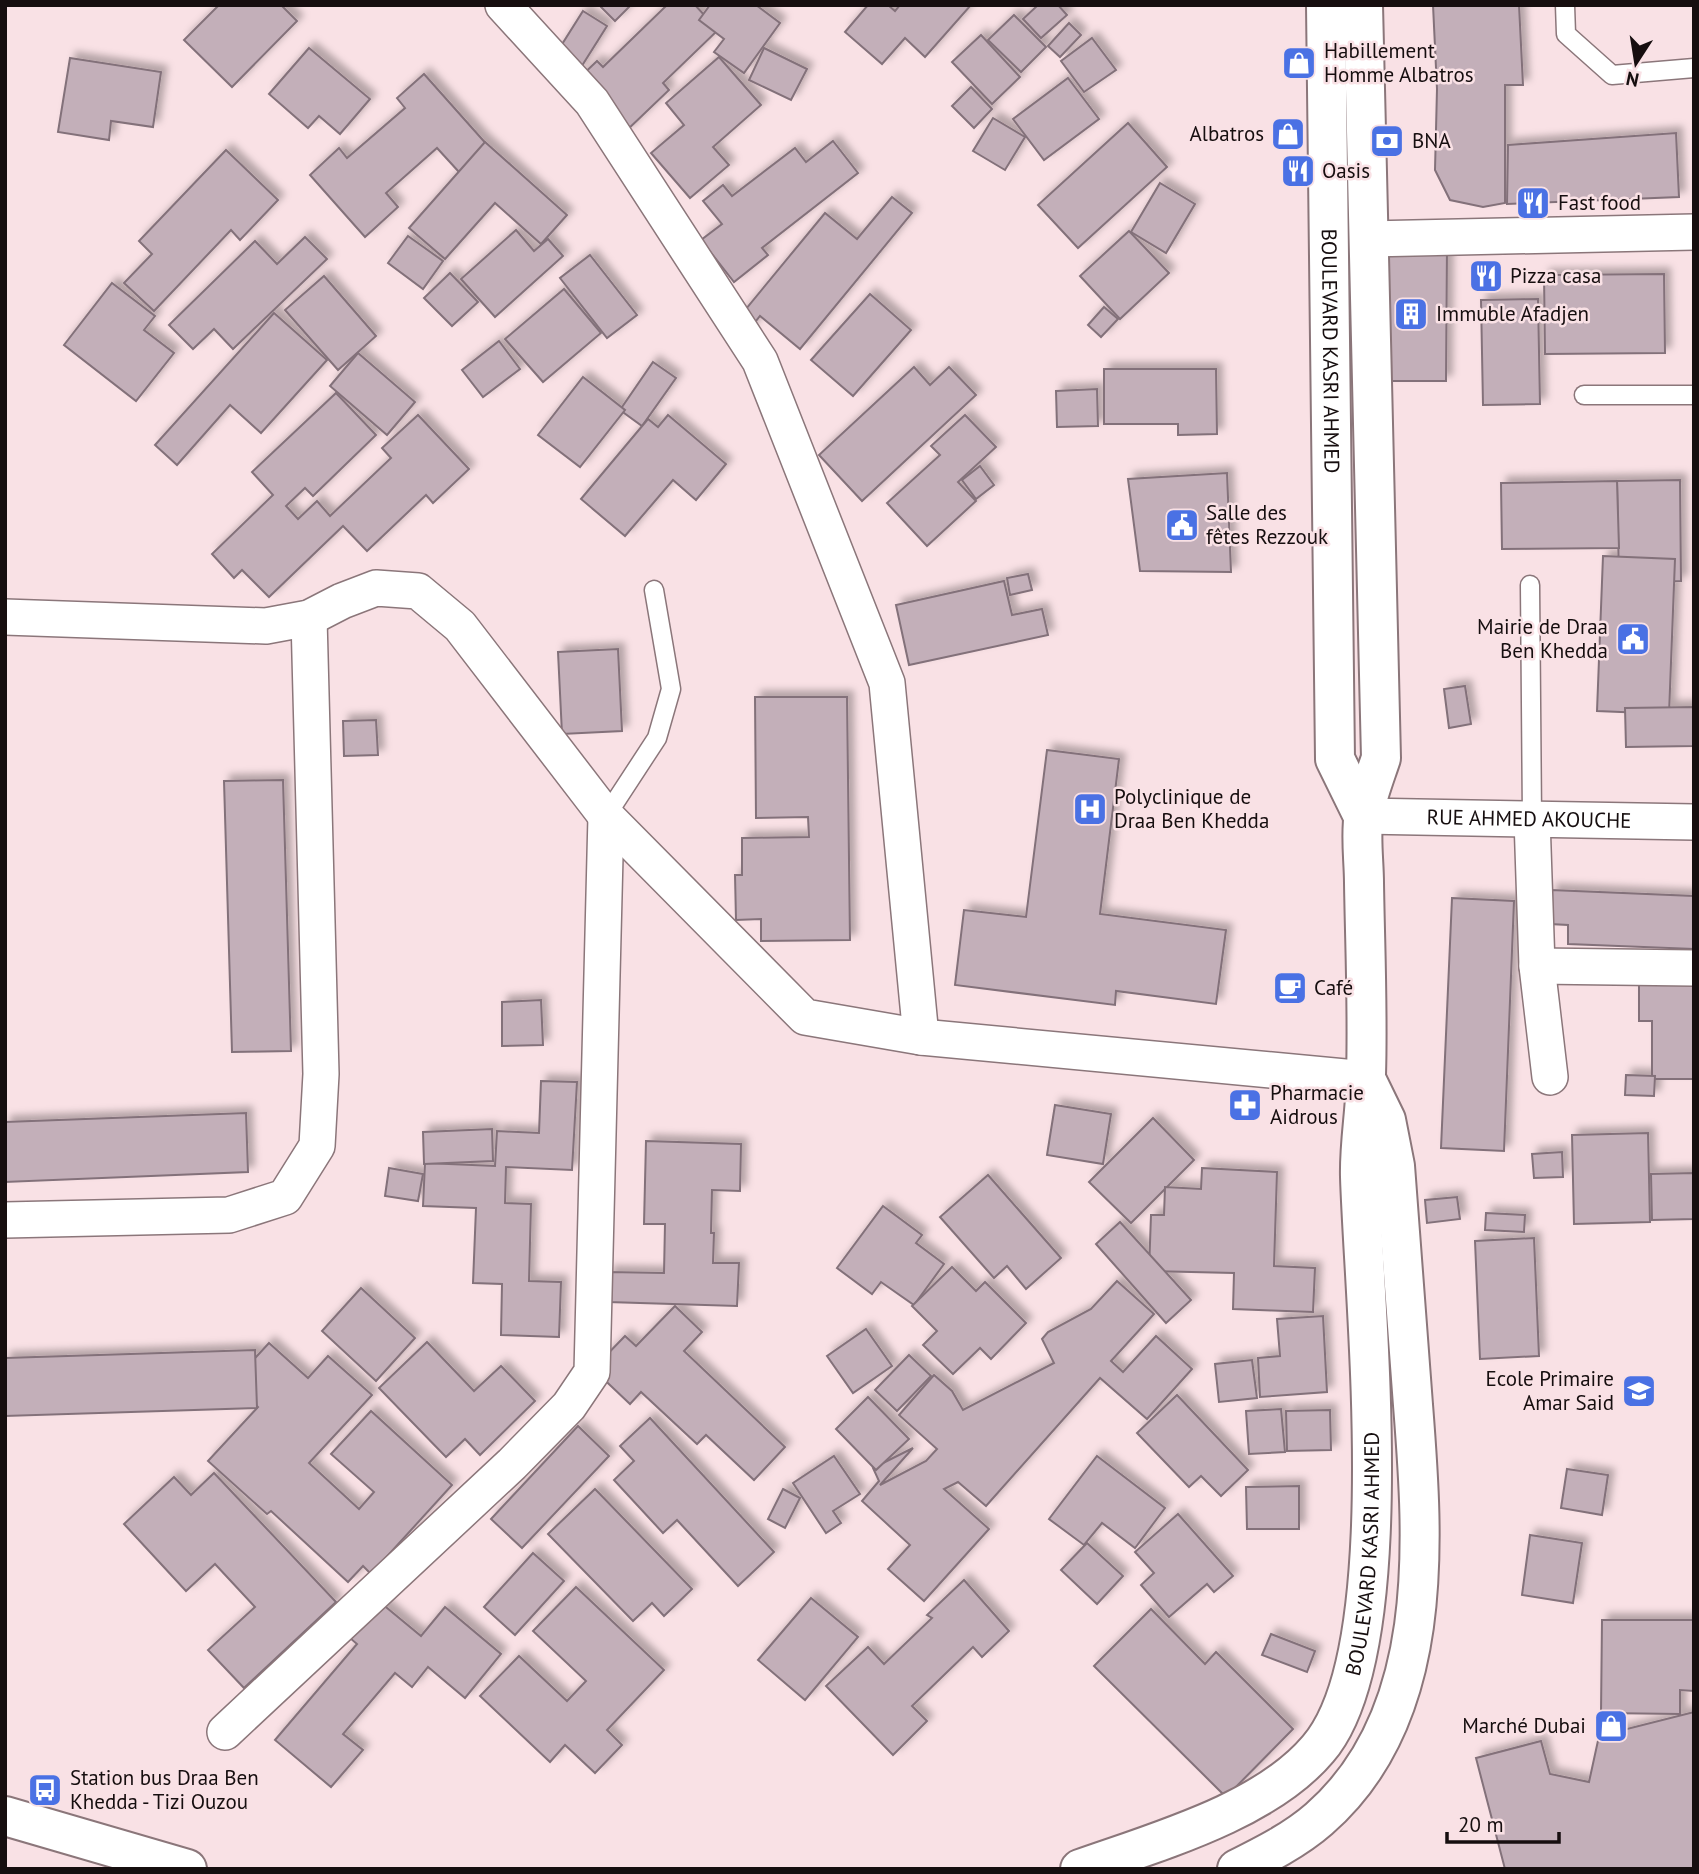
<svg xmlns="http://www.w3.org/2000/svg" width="1699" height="1874" font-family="'PT Sans',sans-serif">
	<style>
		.building { fill: #c3afb9; stroke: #83717a; stroke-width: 2; filter: url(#shadow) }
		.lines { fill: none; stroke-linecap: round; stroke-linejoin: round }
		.service-casing { stroke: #8b767a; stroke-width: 21 }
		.minor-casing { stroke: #8b767a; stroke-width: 38 }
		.secondary-casing { stroke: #8b767a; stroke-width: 42 }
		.primary-casing { stroke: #8b767a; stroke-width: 42 }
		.service { stroke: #fff; stroke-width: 18 }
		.minor { stroke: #fff; stroke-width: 35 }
		.secondary { stroke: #fff; stroke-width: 38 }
		.primary { stroke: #fff; stroke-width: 38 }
		.labels { text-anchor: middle; stroke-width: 5; stroke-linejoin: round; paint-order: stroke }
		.poi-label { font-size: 21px; fill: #160e0f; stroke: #f9e1e5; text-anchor: start }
		.street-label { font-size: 21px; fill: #160e0f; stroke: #f9e1e5 }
	</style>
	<defs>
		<filter id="shadow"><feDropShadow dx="6" dy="-6" stdDeviation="3.5" flood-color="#0004"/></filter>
	</defs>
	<rect width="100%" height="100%" fill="#f9e1e5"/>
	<g class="building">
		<polygon points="219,5 281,5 297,21 232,87 184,40"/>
		<polygon points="599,5 631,5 615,21"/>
		<polygon points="667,5 695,5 718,30 663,83 669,90 625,132 576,81 597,61 603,67"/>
		<polygon points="710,5 756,5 780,23 744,73 714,52 724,39 699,20"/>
		<polygon points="868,5 888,5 895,11 900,5 971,5 925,57 905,38 882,64 845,32"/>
		<polygon points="1038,5 1058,5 1067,15 1041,38 1023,19"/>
		<polygon points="1433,5 1519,5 1523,85 1505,85 1505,203 1483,207 1450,200 1435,170 1437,89"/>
		<polygon points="583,11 607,26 578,72 554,57"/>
		<polygon points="1014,15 1046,47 1021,72 988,40"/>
		<polygon points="1069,23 1081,35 1060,57 1048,46"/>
		<polygon points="981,35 1020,77 992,104 952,62"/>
		<polygon points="1092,38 1116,70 1084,92 1061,61"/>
		<polygon points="309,48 370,99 340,134 319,116 308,128 269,94"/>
		<polygon points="764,48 807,69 791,100 749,80"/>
		<polygon points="719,57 761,105 713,147 729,165 690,198 651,153 684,125 666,103"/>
		<polygon points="70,58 161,72 153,127 111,121 109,140 58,132"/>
		<polygon points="424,74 489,147 459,172 437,148 386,193 398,207 365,237 310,175 339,148 347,158 405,108 397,98"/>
		<polygon points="1068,78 1099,119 1044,160 1013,119"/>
		<polygon points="971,87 992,109 974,128 952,106"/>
		<polygon points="993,118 1025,137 1005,170 973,151"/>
		<polygon points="1128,123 1167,167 1078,248 1038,205"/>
		<polygon points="1676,133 1679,197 1507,204 1508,145"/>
		<polygon points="833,141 858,173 762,248 768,255 734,282 701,240 722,224 703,201 723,185 732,196 795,148 806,162"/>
		<polygon points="485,142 567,215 541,244 495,203 445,259 409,228"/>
		<polygon points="226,150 278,200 240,240 231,230 154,311 124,283 152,254 139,241"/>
		<polygon points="1160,183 1195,204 1166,253 1131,232"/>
		<polygon points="892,197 912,213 800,349 760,316 748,331 736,321 825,213 857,239"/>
		<polygon points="516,230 534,251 548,239 563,256 495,317 461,279"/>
		<polygon points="1129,231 1169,273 1120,319 1080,276"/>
		<polygon points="408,236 443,261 423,289 388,263"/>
		<polygon points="305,237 327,259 233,349 214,329 193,349 169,325 255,241 277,264"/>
		<polygon points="1376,245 1447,247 1446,381 1376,381"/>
		<polygon points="590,255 637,315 607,338 560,278"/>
		<polygon points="450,273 478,302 452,326 424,298"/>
		<polygon points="1664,274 1665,353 1545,354 1544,275"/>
		<polygon points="324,276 376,336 338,370 285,310"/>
		<polygon points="112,283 155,316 144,330 174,353 136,401 64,345"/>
		<polygon points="564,289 601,333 543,382 505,339"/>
		<polygon points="870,294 911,330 853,396 811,360"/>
		<polygon points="1538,299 1540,404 1483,405 1481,300"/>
		<polygon points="1104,307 1118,319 1101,337 1088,325"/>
		<polygon points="274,313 327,360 261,433 230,405 177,465 155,445"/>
		<polygon points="499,341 520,369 483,397 462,370"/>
		<polygon points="358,353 415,402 387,435 330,386"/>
		<polygon points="653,362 676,378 642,426 620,410"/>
		<polygon points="914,367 930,385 949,367 976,395 862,501 819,455"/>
		<polygon points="1104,369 1216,369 1217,434 1178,435 1178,424 1104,424"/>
		<polygon points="583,377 625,410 580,467 538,435"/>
		<polygon points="1097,389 1098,426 1057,427 1056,391"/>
		<polygon points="336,393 376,435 313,496 305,488 286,506 298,519 317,501 330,516 391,458 382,448 418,415 469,469 433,503 426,495 367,551 343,526 269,597 242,570 234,578 212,554 273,495 252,472"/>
		<polygon points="668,415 726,464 696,500 673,480 625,536 581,499 648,419 658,427"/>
		<polygon points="965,415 996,447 958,482 976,501 927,546 887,503 940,455 931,446"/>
		<polygon points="980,466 994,485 976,499 962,480"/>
		<polygon points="1227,473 1231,572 1140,571 1128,479"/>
		<polygon points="1680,480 1681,581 1619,582 1617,481"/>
		<polygon points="1617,481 1619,548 1502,549 1501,483"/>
		<polygon points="1603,556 1675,559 1669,714 1597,711"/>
		<polygon points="1028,574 1032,590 1010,595 1007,578"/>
		<polygon points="1004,581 1012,615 1042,609 1048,635 909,665 896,605"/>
		<polygon points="618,649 622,731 562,734 558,652"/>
		<polygon points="1465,686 1471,724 1449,728 1444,689"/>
		<polygon points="755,697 847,697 850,940 761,941 761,919 736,920 735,875 742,875 742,838 809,837 808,817 756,818"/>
		<polygon points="1694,707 1694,746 1626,747 1625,708"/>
		<polygon points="376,720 378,755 344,756 343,721"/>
		<polygon points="1047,750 1119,759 1100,914 1226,930 1216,1004 1116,991 1115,1005 955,985 964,910 1026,917"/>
		<polygon points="283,780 291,1051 232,1052 224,781"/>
		<polygon points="1551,890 1694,896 1694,949 1568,944 1568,925 1550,924"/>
		<polygon points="1452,898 1514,901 1504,1151 1441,1148"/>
		<polygon points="1694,976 1694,1079 1652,1079 1652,1021 1639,1021 1639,977"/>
		<polygon points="541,1000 543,1045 502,1046 502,1002"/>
		<polygon points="1626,1075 1655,1076 1654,1096 1625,1095"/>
		<polygon points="541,1081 577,1082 572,1170 506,1167 505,1203 531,1204 529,1281 561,1282 559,1337 501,1335 502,1284 473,1283 476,1208 423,1206 425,1163 495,1166 497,1131 539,1133"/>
		<polygon points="1055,1105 1111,1114 1103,1164 1047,1155"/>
		<polygon points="246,1113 248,1172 5,1182 5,1122"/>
		<polygon points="1153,1118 1194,1160 1131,1223 1089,1182"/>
		<polygon points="492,1129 493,1161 424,1164 423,1132"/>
		<polygon points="1648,1133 1650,1222 1574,1224 1572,1135"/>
		<polygon points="646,1141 741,1144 740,1191 712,1190 711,1233 714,1233 713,1263 739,1263 737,1306 608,1302 608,1272 664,1273 665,1224 644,1224"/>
		<polygon points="1562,1152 1563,1177 1534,1178 1532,1154"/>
		<polygon points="389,1168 423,1174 418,1201 385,1196"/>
		<polygon points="1202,1168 1277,1172 1274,1266 1315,1268 1313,1312 1233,1309 1234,1273 1149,1271 1151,1215 1164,1215 1165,1187 1201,1189"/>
		<polygon points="1694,1173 1694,1219 1652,1220 1651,1174"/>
		<polygon points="988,1175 1061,1258 1026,1289 1007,1266 994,1278 940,1217"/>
		<polygon points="1457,1197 1460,1219 1427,1223 1425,1200"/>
		<polygon points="883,1206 922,1235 916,1243 944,1264 914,1305 881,1282 872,1294 837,1268"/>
		<polygon points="1486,1213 1525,1215 1524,1232 1485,1230"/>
		<polygon points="1120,1222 1191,1300 1166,1323 1096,1244"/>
		<polygon points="1534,1238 1539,1356 1480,1359 1475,1241"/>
		<polygon points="952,1267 976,1291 985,1282 1026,1323 991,1359 980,1348 953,1374 923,1345 937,1331 912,1306"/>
		<polygon points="1117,1281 1154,1314 1111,1361 1123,1372 1156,1336 1192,1369 1147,1419 1100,1378 986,1506 958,1482 944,1489 989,1529 924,1601 888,1569 910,1545 862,1501 879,1481 873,1468 913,1448 880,1485 926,1461 937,1449 899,1415 934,1375 952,1391 963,1410 1054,1363 1042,1339 1048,1332 1091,1309"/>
		<polygon points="361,1288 415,1338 376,1381 322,1331"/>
		<polygon points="675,1306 702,1332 684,1351 785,1447 754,1480 706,1435 697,1444 641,1392 630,1404 593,1369 625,1336 636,1346"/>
		<polygon points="1323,1316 1327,1392 1260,1397 1258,1358 1280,1356 1277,1319"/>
		<polygon points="866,1329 892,1366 853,1393 827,1356"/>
		<polygon points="427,1342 474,1391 501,1366 535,1401 480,1455 465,1439 446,1457 379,1388"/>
		<polygon points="269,1343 308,1378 328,1356 372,1395 309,1463 359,1509 374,1492 331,1454 371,1411 452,1485 371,1574 363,1566 348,1582 271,1511 267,1514 208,1461 258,1407 232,1383"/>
		<polygon points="255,1350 257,1408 5,1416 5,1358"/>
		<polygon points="909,1355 931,1376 897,1411 875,1390"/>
		<polygon points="1252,1360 1257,1398 1219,1402 1215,1364"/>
		<polygon points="1177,1395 1248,1470 1221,1496 1201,1476 1189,1487 1137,1433"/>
		<polygon points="868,1397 909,1439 876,1470 836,1429"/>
		<polygon points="1281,1409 1285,1452 1249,1454 1246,1411"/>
		<polygon points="1330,1410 1331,1450 1287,1451 1286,1411"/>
		<polygon points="650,1418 774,1552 738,1586 677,1520 663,1533 614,1480 634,1461 620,1446"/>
		<polygon points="578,1426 609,1456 522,1548 491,1519"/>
		<polygon points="834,1456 860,1494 833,1511 841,1523 826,1533 793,1483"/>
		<polygon points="1097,1456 1165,1508 1135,1548 1102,1523 1084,1545 1049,1519"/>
		<polygon points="1567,1469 1608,1475 1602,1515 1561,1508"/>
		<polygon points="214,1473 336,1602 244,1688 208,1650 255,1607 215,1564 186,1591 124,1524 174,1477 191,1495"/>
		<polygon points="1299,1486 1299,1529 1247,1529 1246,1487"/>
		<polygon points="595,1489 692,1589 664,1616 652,1603 633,1621 548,1534"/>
		<polygon points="783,1489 800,1498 785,1528 768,1519"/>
		<polygon points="1178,1514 1233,1576 1214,1592 1207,1584 1169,1617 1141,1585 1154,1573 1135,1552"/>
		<polygon points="1530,1535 1582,1543 1573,1603 1522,1595"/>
		<polygon points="1087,1543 1123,1576 1097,1604 1061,1570"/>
		<polygon points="533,1553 564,1581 515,1635 484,1607"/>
		<polygon points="964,1580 1009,1631 982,1657 973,1647 912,1706 927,1721 893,1755 826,1686 868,1647 884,1664 932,1618 927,1615"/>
		<polygon points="576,1587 664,1670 607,1730 622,1745 595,1773 565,1745 550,1762 480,1696 519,1656 567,1701 586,1681 533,1631"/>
		<polygon points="811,1598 858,1637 805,1700 758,1660"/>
		<polygon points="381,1603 421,1636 445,1607 501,1654 465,1698 428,1667 412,1687 395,1673 343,1734 363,1750 331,1787 275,1740 357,1644 350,1638"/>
		<polygon points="1151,1609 1205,1664 1216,1652 1293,1729 1226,1797 1094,1666"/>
		<polygon points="1602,1620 1694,1620 1694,1691 1680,1690 1680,1714 1601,1713"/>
		<polygon points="1271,1634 1315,1651 1307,1672 1262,1655"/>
		<polygon points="1694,1712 1694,1869 1505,1869 1476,1758 1541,1741 1550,1774 1589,1782 1599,1736"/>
	</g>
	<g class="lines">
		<g class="service-casing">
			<g id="service">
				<polyline points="1565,5 1566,34 1612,75 1694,68"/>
				<polyline points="1584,395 1694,395"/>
				<polyline points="1530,585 1532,819"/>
				<polyline points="606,816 657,738 671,689 654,590"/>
			</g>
		</g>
		<g class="minor-casing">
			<g id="minor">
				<polyline points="503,5 592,102 760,361 887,683 921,1037"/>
				<polyline points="1368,239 1694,232"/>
				<polyline points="5,617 266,626 309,618 342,601 376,588 418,591 460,626 606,816 805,1017 921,1037 1366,1079"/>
				<path id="s1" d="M 1363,816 L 1694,822"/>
				<polyline points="1532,819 1537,966 1550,1077"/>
				<polyline points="1537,966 1694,968"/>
				<polyline points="5,1220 229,1215 285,1197 317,1146 321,1074 309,618"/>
				<polyline points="225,1732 512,1464 569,1406 592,1372 606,816"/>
			</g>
		</g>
		<g class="secondary-casing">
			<g id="secondary">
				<path id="s2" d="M 1326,5 L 1335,759 L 1363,816"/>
				<path id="s3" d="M 1080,1869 C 1156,1842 1265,1812 1318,1749 C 1402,1652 1364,1308 1360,1177 C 1359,1143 1366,1109 1366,1075 C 1368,1011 1365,947 1364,883 C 1364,861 1360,834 1364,813 C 1368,794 1375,776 1381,758 L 1363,5"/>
				<path d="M 1237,1869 C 1265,1855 1295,1840 1319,1819 C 1436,1717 1424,1544 1413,1405 C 1407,1325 1401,1245 1395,1166 L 1386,1120 L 1367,1081"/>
			</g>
		</g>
		<g class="primary-casing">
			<polyline id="primary" points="5,1816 187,1869"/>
		</g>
		<use href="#service" class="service"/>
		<use href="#minor" class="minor"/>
		<use href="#secondary" class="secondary"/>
		<use href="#primary" class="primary"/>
	</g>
	<defs>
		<g id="shop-square" transform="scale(1.75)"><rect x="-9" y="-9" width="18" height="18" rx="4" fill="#4a71e4" stroke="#f9e1e5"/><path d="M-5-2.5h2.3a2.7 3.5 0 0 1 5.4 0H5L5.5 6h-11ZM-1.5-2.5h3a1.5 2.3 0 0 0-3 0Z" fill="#fff"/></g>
		<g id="bank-square" transform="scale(1.75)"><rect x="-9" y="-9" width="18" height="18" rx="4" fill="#4a71e4" stroke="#f9e1e5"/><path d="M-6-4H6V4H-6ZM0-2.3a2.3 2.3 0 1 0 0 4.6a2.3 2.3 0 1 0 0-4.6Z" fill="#fff"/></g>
		<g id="restaurant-square" transform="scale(1.75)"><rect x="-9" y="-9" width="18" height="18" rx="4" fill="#4a71e4" stroke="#f9e1e5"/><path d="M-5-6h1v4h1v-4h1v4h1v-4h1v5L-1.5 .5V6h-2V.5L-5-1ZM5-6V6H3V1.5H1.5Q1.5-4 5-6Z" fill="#fff"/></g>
		<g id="building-square" transform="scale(1.75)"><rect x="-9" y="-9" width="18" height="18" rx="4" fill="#4a71e4" stroke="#f9e1e5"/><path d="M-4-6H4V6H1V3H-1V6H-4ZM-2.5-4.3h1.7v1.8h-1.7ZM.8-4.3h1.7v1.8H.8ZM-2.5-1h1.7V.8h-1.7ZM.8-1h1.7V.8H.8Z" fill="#fff"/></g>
		<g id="civic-square" transform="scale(1.75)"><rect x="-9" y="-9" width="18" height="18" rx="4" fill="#4a71e4" stroke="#f9e1e5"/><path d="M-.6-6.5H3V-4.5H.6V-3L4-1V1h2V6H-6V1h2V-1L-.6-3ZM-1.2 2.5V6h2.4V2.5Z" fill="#fff"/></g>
		<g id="hospital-square" transform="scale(1.75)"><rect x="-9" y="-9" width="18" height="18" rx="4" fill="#4a71e4" stroke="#f9e1e5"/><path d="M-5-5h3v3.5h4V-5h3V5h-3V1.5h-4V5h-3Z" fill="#fff"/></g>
		<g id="cafe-square" transform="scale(1.75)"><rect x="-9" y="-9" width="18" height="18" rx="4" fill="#4a71e4" stroke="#f9e1e5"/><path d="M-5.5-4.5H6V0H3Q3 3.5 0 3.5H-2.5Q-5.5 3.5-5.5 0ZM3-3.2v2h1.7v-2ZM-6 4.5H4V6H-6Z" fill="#fff"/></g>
		<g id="pharmacy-square" transform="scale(1.75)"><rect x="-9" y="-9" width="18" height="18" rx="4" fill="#4a71e4" stroke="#f9e1e5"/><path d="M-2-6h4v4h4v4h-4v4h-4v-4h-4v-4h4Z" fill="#fff"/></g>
		<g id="school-square" transform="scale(1.75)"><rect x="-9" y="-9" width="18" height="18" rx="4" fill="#4a71e4" stroke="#f9e1e5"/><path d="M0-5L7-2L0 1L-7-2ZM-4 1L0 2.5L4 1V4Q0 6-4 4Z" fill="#fff"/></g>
		<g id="bus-square" transform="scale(1.75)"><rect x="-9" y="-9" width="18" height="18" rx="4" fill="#4a71e4" stroke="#f9e1e5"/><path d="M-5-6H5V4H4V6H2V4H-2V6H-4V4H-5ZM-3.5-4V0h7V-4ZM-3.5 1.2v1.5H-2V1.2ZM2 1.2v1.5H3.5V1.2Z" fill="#fff"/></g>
	</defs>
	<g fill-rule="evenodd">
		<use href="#shop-square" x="1299" y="63"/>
		<use href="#shop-square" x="1288" y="134"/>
		<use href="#bank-square" x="1387" y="141"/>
		<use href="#restaurant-square" x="1298" y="171"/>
		<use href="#restaurant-square" x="1533" y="203"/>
		<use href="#restaurant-square" x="1486" y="276"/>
		<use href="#building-square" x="1411" y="314"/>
		<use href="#civic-square" x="1182" y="525"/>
		<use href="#civic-square" x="1633" y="639"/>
		<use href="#hospital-square" x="1090" y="809"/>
		<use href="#cafe-square" x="1290" y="988"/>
		<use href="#pharmacy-square" x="1245" y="1105"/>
		<use href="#school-square" x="1639" y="1391"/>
		<use href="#shop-square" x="1611" y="1726"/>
		<use href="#bus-square" x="45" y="1790"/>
	</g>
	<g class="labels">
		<g class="poi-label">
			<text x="1324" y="58">Habillement<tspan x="1324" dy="24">Homme Albatros</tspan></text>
			<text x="1264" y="141" text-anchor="end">Albatros</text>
			<text x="1412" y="148">BNA</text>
			<text x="1322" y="178">Oasis</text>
			<text x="1558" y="210">Fast food</text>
			<text x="1510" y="283">Pizza casa</text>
			<text x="1436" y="321">Immuble Afadjen</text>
			<text x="1206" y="520">Salle des<tspan x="1206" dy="24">fêtes Rezzouk</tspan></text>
			<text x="1608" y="634" text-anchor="end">Mairie de Draa<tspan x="1608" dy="24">Ben Khedda</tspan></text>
			<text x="1114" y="804">Polyclinique de<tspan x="1114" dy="24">Draa Ben Khedda</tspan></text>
			<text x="1314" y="995">Café</text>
			<text x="1270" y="1100">Pharmacie<tspan x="1270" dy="24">Aidrous</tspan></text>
			<text x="1614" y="1386" text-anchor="end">Ecole Primaire<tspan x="1614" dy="24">Amar Said</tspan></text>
			<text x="1586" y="1733" text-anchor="end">Marché Dubai</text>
			<text x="70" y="1785">Station bus Draa Ben<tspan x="70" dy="24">Khedda - Tizi Ouzou</tspan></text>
		</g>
		<g class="street-label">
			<text dy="7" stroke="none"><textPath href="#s2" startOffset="346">BOULEVARD KASRI AHMED</textPath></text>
			<text dy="7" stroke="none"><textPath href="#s1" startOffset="166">RUE AHMED AKOUCHE</textPath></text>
			<text dy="7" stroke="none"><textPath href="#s3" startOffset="474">BOULEVARD KASRI AHMED</textPath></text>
		</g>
	</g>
	<rect width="1699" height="1874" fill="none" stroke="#160e0f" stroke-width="14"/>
	<g transform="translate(1636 63) rotate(192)" stroke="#f9e1e5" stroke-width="5" paint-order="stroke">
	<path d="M0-5L12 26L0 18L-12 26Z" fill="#160e0f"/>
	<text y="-10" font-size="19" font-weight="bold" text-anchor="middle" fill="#160e0f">N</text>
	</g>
	<path d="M1447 1832v10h112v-10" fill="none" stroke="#160e0f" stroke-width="3.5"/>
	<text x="1458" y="1832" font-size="21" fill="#160e0f" stroke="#f9e1e5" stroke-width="5" paint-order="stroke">20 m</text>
</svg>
